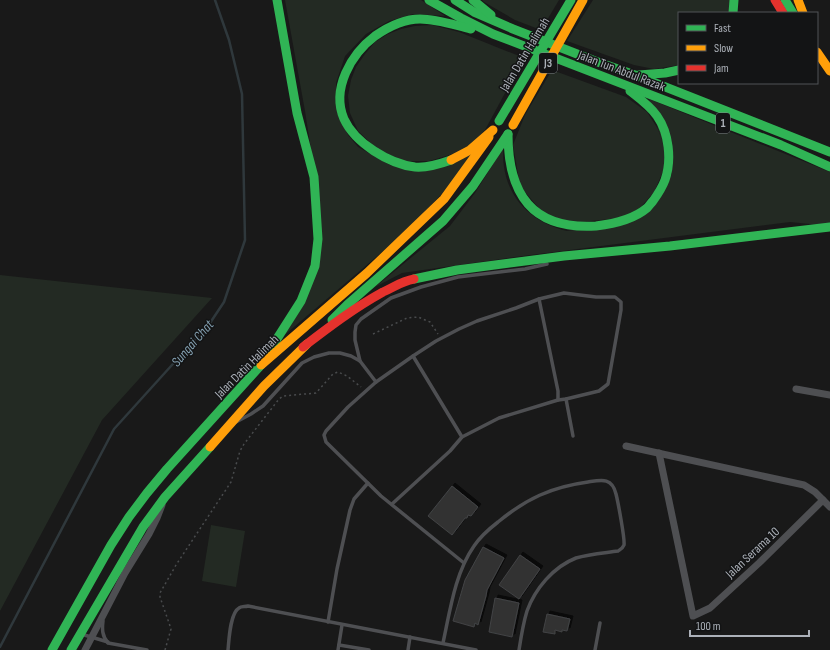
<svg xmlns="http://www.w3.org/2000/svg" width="830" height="650" font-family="'Sofia Sans Condensed',sans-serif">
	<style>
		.green { fill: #232a23 }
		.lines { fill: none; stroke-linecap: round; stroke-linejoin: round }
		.stream { stroke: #2f383c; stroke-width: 2.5 }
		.building { fill: #323333; stroke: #424345; filter: url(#shadow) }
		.path { stroke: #494b4d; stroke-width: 1.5; stroke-dasharray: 2 3; stroke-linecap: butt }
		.lane { stroke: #4e4f52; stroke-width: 3.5 }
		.street { stroke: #4e4f52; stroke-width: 7 }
		.fast { stroke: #30b455; stroke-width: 9 }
		.slow { stroke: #ff9f0a; stroke-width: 9 }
		.jam { stroke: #e5322d; stroke-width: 9 }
		.fast-bridge { stroke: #30b455; stroke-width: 9 }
		.slow-bridge { stroke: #ff9f0a; stroke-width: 9 }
		.labels { text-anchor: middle; stroke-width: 3; stroke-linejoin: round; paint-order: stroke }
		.shield { fill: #131415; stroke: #7e8288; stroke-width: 1 }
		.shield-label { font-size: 12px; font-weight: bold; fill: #acb1b9 }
		.street-label { font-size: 13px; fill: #acb1b9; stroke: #131415 }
		.water-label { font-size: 14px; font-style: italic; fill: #85a1b2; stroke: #131415 }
	</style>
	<defs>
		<filter id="shadow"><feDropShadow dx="3" dy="-3" stdDeviation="0" flood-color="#0009"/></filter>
	</defs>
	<rect width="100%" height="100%" fill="#191919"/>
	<g class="green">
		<polygon points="285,0 421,0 445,16 413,14 389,21 366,34 345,56 336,83 337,113 348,135 358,147 390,165 418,171 479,144 465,166 449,186 418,219 389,246 281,338 315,273 320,207 305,111"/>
		<polygon points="482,0 559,0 541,30 515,20 484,2"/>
		<polygon points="593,0 733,0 733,13 679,13 679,65 654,69 634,65 567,41"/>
		<polygon points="432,25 459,32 524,58 485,130 473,143 453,154 429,161 404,161 377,149 358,131 350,113 348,96 351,80 356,67 365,54 375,42 388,34 401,29 415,26"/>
		<polygon points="552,70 626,97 647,112 658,129 665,149 664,169 654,192 639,209 620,218 571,223 543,213 520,186 513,145 525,115"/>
		<path d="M 649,99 L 830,172 L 830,226 L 790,222 L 515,257 L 402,273 L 375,287 L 450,226 L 475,193 L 503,148 C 503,154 503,161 504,167 C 509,201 534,223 567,231 L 638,219 L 672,174 Z"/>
		<polygon points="0,275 212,298 102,420 0,611"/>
		<polygon points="211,525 245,531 236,587 202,581"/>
	</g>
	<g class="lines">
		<polyline class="stream" points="0,647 114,429 210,323 224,302 245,240 242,94 229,40 215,0"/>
	</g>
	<g class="building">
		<polygon points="452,486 478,507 471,516 468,515 467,518 465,518 452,535 428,516"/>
		<polygon points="483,547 504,558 487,590 486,596 478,625 475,623 474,627 453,621 465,580"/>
		<polygon points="520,555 540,569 519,599 499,585"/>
		<polygon points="495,598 519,603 512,637 489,632"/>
		<polygon points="547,614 570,619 567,631 562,630 562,632 555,630 555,634 543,632"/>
	</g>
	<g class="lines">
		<g class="path">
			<polyline points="373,334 407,318 418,317 430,322 438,334"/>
			<polyline points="165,650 171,629 169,623 160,597 160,593 176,565 231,482 240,451 244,444 279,399 283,396 316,393 333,374 338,372 347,376 361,387"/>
		</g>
		<g class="lane">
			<polyline points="539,299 558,391 558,400"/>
			<polyline points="413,356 462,437"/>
			<polyline points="360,361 355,340 355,332 356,325 361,319 391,298 421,287 458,277 525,269 547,264"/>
			<polyline points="566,399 573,436"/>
			<polyline points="236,422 251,414 263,406 302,363 314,357 329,353 340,353 351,356 360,361 376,382"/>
			<polyline points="392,504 450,451 462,437 499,418 558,400 566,399 599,391 608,384 621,310 621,302 615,297 596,297 564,293 539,299 516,308 477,321 459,329 436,341 413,356 376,382 348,407 326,431 324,435 326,442 381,496 464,563"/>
			<path d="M 103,621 C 102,629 102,636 108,643 L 147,650"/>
			<polyline points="328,622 337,569 350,510 354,499 368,483"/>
			<polyline points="81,634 108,642"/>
			<path d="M 443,643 C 450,611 455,573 474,546 C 480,537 489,529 498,522 C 526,499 551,487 588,482 C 601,480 612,477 616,494 C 618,502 625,539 624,545 C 623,548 621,549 618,551 C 604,553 589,554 576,558 C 553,567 535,589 527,611 C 523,624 521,637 519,650"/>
			<polyline points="339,645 369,650"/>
			<path d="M 228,650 C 229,640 230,613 239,608 C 241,606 245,607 248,606 L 476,650"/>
			<polyline points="338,650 342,625"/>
			<polyline points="408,650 410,637"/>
			<polyline points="595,650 600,623"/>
		</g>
		<g class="street">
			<polyline points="796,389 830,395"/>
			<polyline points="626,446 804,485 815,492 830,507"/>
			<polyline points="659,453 693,616 710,608 759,563 823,500"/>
			<polyline points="85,650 125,573 149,534 157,518 162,505"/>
		</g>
		<g class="fast">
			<polyline points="429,0 461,18 493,34 781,145 830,167"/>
			<polyline points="455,0 474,12 513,29 595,61 635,75 830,152"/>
			<polyline points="473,0 491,15"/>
			<polyline points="785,0 793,13"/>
			<polyline points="733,13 734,0"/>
			<polyline points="639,75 665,73 679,70"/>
			<path d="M 508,134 C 508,194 532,230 596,226 C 613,224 634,219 647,208 C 649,206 651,203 653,201 C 658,194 662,188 665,180 C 672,160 669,133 657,116 C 650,106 639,98 630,91"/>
			<path d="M 451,160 C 440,164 427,168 415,167 C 389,164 355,143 344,119 C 331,89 351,54 375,36 C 388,27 404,19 420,19 C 437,19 454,25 471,29"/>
			<polyline points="414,279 457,270 564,256 670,246 830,227"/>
			<polyline points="332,320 347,305 443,221 473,186 508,134"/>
			<polyline points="259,367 301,301 315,266 318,239 314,177 297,113 277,0"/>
			<polyline points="52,650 111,545 129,517 147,493 167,469 261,365"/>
			<polyline points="71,650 143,527 165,497 210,447"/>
		</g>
		<g class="slow">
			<polyline points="798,0 803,13"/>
			<polyline points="817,52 830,71"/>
			<polyline points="451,160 470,150 493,130"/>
			<polyline points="261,365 367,273 444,199 489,137"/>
			<polyline points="210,447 264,386 307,344"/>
		</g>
		<g class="jam">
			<polyline points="775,0 783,13"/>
			<path d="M 303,347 C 329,327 354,308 383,292 C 394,287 402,281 414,279"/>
		</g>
		<polyline class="fast-bridge" points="499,121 571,0"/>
		<polyline class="slow-bridge" points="513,125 583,0"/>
	</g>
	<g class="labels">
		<g class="shield">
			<rect x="539" y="53" width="18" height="20" rx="3"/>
			<rect x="716" y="113" width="14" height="20" rx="3"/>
		</g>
		<g class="shield-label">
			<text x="548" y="67">J3</text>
			<text x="723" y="127">1</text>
		</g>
		<g class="street-label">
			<text transform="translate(524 54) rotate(-59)" y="5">Jalan Datin Halimah</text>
			<text transform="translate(622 70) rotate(21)" y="5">Jalan Tun Abdul Razak</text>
			<text transform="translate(246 366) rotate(-45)" y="5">Jalan Datin Halimah</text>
			<text transform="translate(752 552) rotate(-43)" y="5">Jalan Serama 10</text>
		</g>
		<g class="water-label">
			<text transform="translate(192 343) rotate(-49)" y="5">Sungai Chat</text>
		</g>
	</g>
	<rect x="678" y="12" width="140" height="72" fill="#131415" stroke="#505357"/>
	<rect x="686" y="25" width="20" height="6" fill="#30b455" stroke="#505357"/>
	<text x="714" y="32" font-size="12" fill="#acb1b9">Fast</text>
	<rect x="686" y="45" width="20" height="6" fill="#ff9f0a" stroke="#505357"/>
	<text x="714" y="52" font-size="12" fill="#acb1b9">Slow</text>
	<rect x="686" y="65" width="20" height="6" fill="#e5322d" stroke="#505357"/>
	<text x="714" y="72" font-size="12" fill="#acb1b9">Jam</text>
	<path d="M690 630v6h119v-6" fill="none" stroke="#acb1b9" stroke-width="2"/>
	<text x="696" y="630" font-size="12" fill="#acb1b9" stroke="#131415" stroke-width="3" paint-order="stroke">100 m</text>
</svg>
